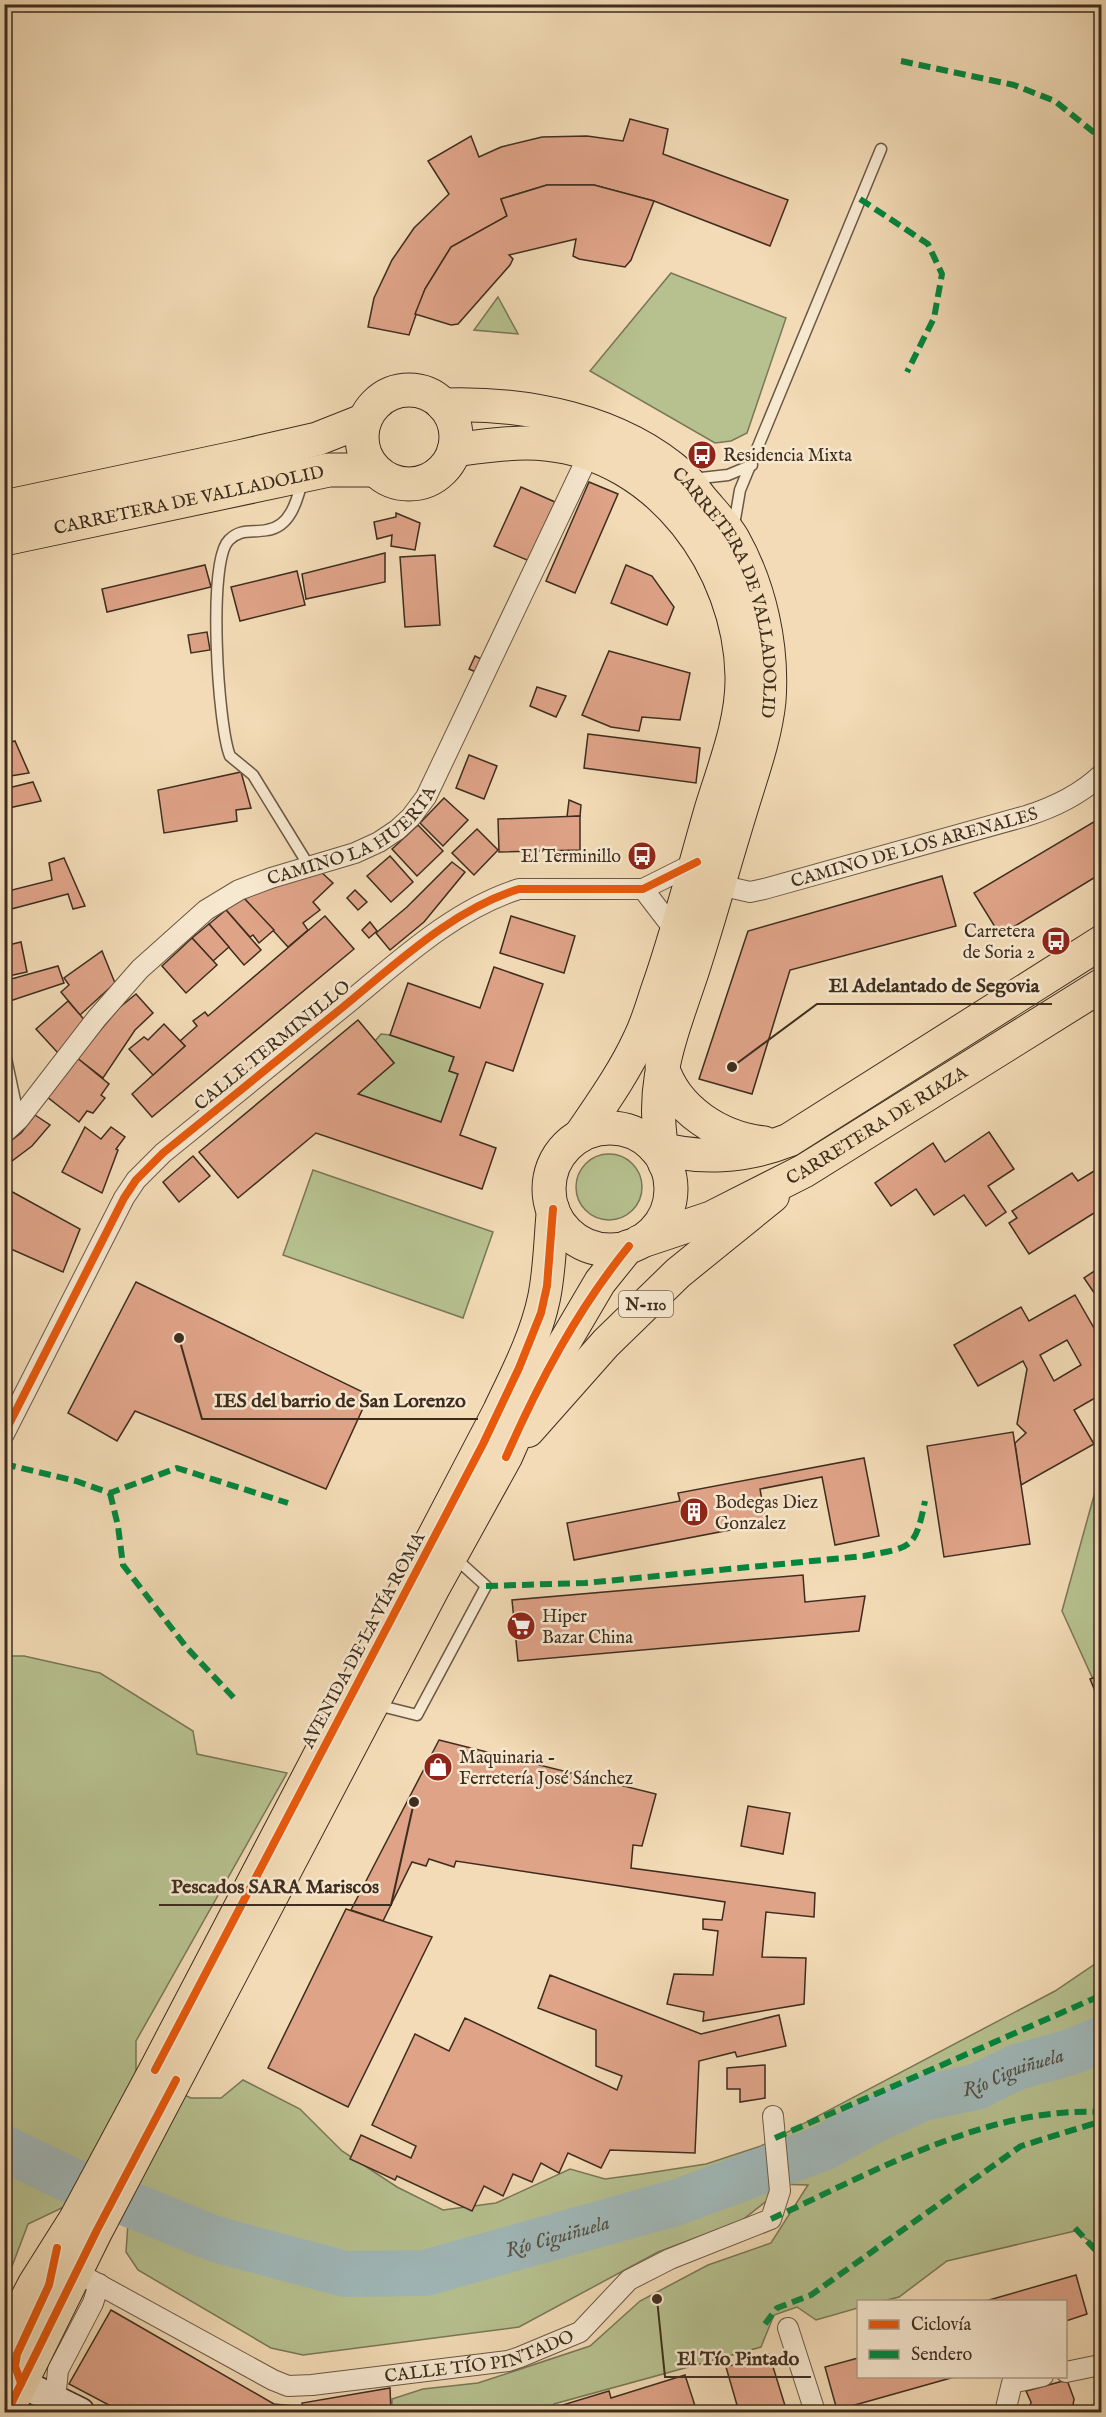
<svg xmlns="http://www.w3.org/2000/svg" width="1106" height="2417" font-family="'IM FELL English',serif">
	<style>
		.green { fill: #b7c190; stroke: #7a7757; stroke-width: 1.5 }
		.lines { fill: none; stroke-linecap: round; stroke-linejoin: round }
		.river { stroke: #a0b8b9; stroke-width: 46 }
		.building { fill: #dfa388; stroke: #3e2d1e; stroke-width: 1.5; fill-rule: evenodd }
		.lane-casing { stroke: #6b5844; stroke-width: 13 }
		.street-casing { stroke: #6b5844; stroke-width: 22 }
		.secondary-casing { stroke: #3e2d1e; stroke-width: 31 }
		.primary-casing { stroke: #3e2d1e; stroke-width: 34 }
		.highway-casing { stroke: #3e2d1e; stroke-width: 35 }
		.lane { stroke: #f7e8d0; stroke-width: 10 }
		.street { stroke: #f7e8d0; stroke-width: 20 }
		.secondary { stroke: #f7e8d0; stroke-width: 28 }
		.primary { stroke: #f2dbb6; stroke-width: 32 }
		.highway { stroke: #f2dbb6; stroke-width: 33 }
		.quiet { stroke: #00873e; stroke-width: 6; stroke-dasharray: 12 6; stroke-linecap: butt }
		.cycleway-casing { stroke: #f7e8d0; stroke-width: 11 }
		.cycleway { stroke: #e8590c; stroke-width: 8 }
		.labels { text-anchor: middle; stroke-width: 5; stroke-linejoin: round; paint-order: stroke }
		.shield { fill: #f7e8d0; stroke: #766553; stroke-width: 1.5 }
		.shield-label { font-size: 16px; font-weight: bold; fill: #3e2d1e }
		.poi-label { font-size: 18px; fill: #3e2d1e; stroke: #f7e8d0; text-anchor: start }
		.street-label { font-size: 18px; fill: #3e2d1e; stroke: #f7e8d0 }
		.water-label { font-size: 20px; font-style: italic; fill: #565045; stroke: #f7e8d0 }
		.leader { fill: none; stroke: #3e2d1e; stroke-width: 2 }
		.callout-dot { fill: #3e2d1e; stroke: #f7e8d0; stroke-width: 2 }
		.callout-label { font-size: 20px; text-anchor: middle; font-weight: bold; fill: #3e2d1e; stroke: #f7e8d0; stroke-width: 5; stroke-linejoin: round; paint-order: stroke }
	</style>
	<rect width="100%" height="100%" fill="#f2dbb6"/>
	<filter id="stains"><feTurbulence type="fractalNoise" baseFrequency=".00333" numOctaves="4"/><feColorMatrix values="0 0 0 0 .2 0 0 0 0 .09 0 0 0 0 .02 0 0 0 .5 -.17"/></filter>
	<radialGradient id="worn" r=".72"><stop offset=".6" stop-color="#630" stop-opacity="0"/><stop offset="1" stop-color="#630" stop-opacity=".3"/></radialGradient>
	<g class="green">
		<polygon points="671,273 786,318 747,433 731,441 715,443 590,371"/>
		<polygon points="498,297 518,334 474,330"/>
		<polygon points="381,1034 390,1035 454,1057 449,1071 458,1074 441,1122 358,1094 394,1063 375,1041"/>
		<circle cx="609" cy="1187" r="33"/>
		<polygon points="313,1170 493,1232 463,1318 283,1255"/>
		<polygon points="1101,1479 1101,1697 1062,1611 1098,1481"/>
		<polygon points="5,1656 24,1656 100,1673 193,1731 197,1754 287,1773 136,2041 136,2074 191,2098 221,2098 243,2080 300,2109 342,2151 397,2187 443,2210 496,2203 570,2169 605,2179 642,2174 706,2164 761,2146 1055,1991 1101,1960 1101,2249 1075,2231 947,2261 899,2297 883,2301 858,2302 858,2308 816,2320 797,2307 774,2315 761,2347 554,2404 548,2412 392,2412 392,2399 423,2389 478,2383 590,2346 640,2301 708,2265 771,2243 808,2185 776,2184 773,2196 741,2221 658,2252 519,2327 303,2355 271,2348 138,2270 126,2252 128,2223 72,2203 28,2224 11,2269 5,2266 4,1751 9,1749 4,1747"/>
	</g>
	<g class="lines">
		<path class="river" id="s1" d="M 4,2148 L 70,2180 L 215,2239 L 345,2274 L 425,2273 L 678,2202 L 823,2148 L 874,2120 L 923,2098 L 976,2087 L 1017,2067 L 1074,2051 L 1102,2039"/>
	</g>
	<g class="building">
		<polygon points="630,119 668,129 663,154 788,200 770,246 654,201 594,185 547,185 501,199 507,216 451,247 425,289 409,335 368,327 374,298 392,260 414,228 449,194 428,161 471,136 479,157 501,147 542,137 587,136 623,141"/>
		<polygon points="547,185 594,185 654,201 631,260 625,267 579,259 573,256 576,239 509,255 513,259 510,265 458,324 451,325 415,314 425,289 451,247 507,216 501,199"/>
		<polygon points="589,482 618,494 575,593 546,581"/>
		<polygon points="521,487 555,502 536,544 534,563 494,546"/>
		<polygon points="396,513 420,523 415,550 391,546 392,535 377,539 374,522 396,517"/>
		<polygon points="385,553 385,582 306,599 302,574"/>
		<polygon points="435,555 440,625 405,627 400,557"/>
		<polygon points="205,565 211,587 107,612 102,589"/>
		<polygon points="626,565 652,576 674,607 667,625 611,603"/>
		<polygon points="297,571 305,605 240,621 231,587"/>
		<polygon points="207,632 210,650 191,653 188,635"/>
		<polygon points="609,651 690,673 680,720 642,717 639,731 611,727 582,715"/>
		<polygon points="475,656 483,660 478,673 469,669"/>
		<polygon points="537,687 566,696 556,717 530,706"/>
		<polygon points="588,734 700,748 696,783 584,768"/>
		<polygon points="15,741 29,773 4,777 4,761 9,760 4,744"/>
		<polygon points="469,755 497,766 484,799 456,788"/>
		<polygon points="241,772 251,808 236,810 237,821 164,833 158,790"/>
		<polygon points="33,782 41,801 4,809 4,789"/>
		<polygon points="444,798 468,820 443,846 420,823"/>
		<polygon points="569,800 581,805 580,816 567,817"/>
		<polygon points="580,816 580,850 499,852 498,819"/>
		<polygon points="1102,817 1102,873 1000,935 974,893"/>
		<polygon points="418,825 443,851 417,876 392,849"/>
		<polygon points="477,829 498,850 474,875 452,853"/>
		<polygon points="390,856 413,882 391,902 367,876"/>
		<polygon points="64,858 85,906 73,909 68,894 4,911 4,892 52,880 49,863"/>
		<polygon points="452,862 465,872 424,922 390,950 376,933 407,907"/>
		<polygon points="320,871 333,883 313,902 320,910 303,923 308,930 288,947 242,896"/>
		<polygon points="942,876 956,926 790,970 752,1094 699,1079 748,931"/>
		<polygon points="355,890 367,902 358,910 347,898"/>
		<polygon points="242,896 274,930 259,943 253,935 250,937 226,910"/>
		<polygon points="226,910 261,950 244,965 209,924"/>
		<polygon points="325,916 354,949 152,1117 132,1094 185,1046 180,1041 197,1026 193,1021 205,1012 208,1016"/>
		<polygon points="511,916 575,936 564,973 500,953"/>
		<polygon points="370,922 377,931 369,938 362,930"/>
		<polygon points="209,924 229,947 213,961 192,938"/>
		<polygon points="192,938 217,965 186,993 162,966"/>
		<polygon points="21,942 27,972 4,977 4,946"/>
		<polygon points="102,951 115,983 80,1015 61,992 69,985 64,978"/>
		<polygon points="58,966 64,983 4,1003 4,981"/>
		<polygon points="494,967 543,984 513,1071 486,1062 460,1135 496,1148 482,1189 316,1133 238,1198 199,1152 358,1020 394,1063 358,1094 441,1122 458,1074 449,1071 454,1057 390,1035 408,983 480,1008"/>
		<polygon points="136,994 153,1013 135,1030 103,1078 77,1058 119,1008"/>
		<polygon points="68,1001 88,1024 58,1053 36,1029"/>
		<polygon points="164,1024 185,1046 153,1075 129,1049 144,1037 148,1040"/>
		<polygon points="76,1057 109,1084 101,1095 105,1098 93,1113 87,1111 79,1122 46,1096"/>
		<polygon points="7,1101 11,1118 4,1124 4,1102"/>
		<polygon points="35,1115 50,1125 32,1146 4,1167 4,1146 21,1133"/>
		<polygon points="85,1127 101,1139 111,1127 125,1137 116,1149 118,1150 102,1193 62,1172"/>
		<polygon points="989,1132 1014,1169 988,1186 1006,1212 986,1226 964,1195 934,1215 916,1189 891,1206 875,1183 933,1143 945,1162"/>
		<polygon points="193,1156 210,1176 179,1202 163,1182"/>
		<polygon points="1099,1168 1102,1171 1102,1208 1029,1254 1009,1223 1017,1218 1012,1211 1072,1173 1078,1181"/>
		<polygon points="7,1189 80,1229 63,1272 4,1246 4,1194"/>
		<polygon points="1102,1266 1102,1298 1099,1300 1084,1278"/>
		<polygon points="136,1282 369,1395 326,1489 135,1411 117,1441 68,1413"/>
		<path d="M 1075,1295 L 1102,1342 L 1102,1394 L 1074,1410 L 1094,1444 L 1021,1485 L 1015,1443 L 1026,1433 L 1017,1424 L 1027,1369 L 1023,1361 L 978,1386 L 954,1345 L 1021,1307 L 1029,1321 ZM 1067,1340 L 1081,1365 L 1054,1381 L 1040,1355 Z"/>
		<polygon points="1013,1432 1030,1544 944,1557 927,1446"/>
		<polygon points="864,1458 879,1536 835,1545 822,1477 760,1489 766,1523 574,1560 567,1523 680,1501 678,1493"/>
		<polygon points="803,1575 805,1602 865,1596 859,1631 518,1661 512,1600"/>
		<polygon points="1102,1675 1102,1708 1090,1679"/>
		<polygon points="439,1740 656,1794 642,1846 633,1845 631,1868 815,1893 814,1917 766,1912 762,1957 806,1958 804,2004 703,2021 704,2012 667,2004 674,1974 713,1975 718,1931 703,1929 703,1919 722,1920 725,1902 456,1861 454,1867 429,1859 426,1866 412,1862 383,1921 351,1910"/>
		<polygon points="748,1806 790,1813 783,1854 741,1846"/>
		<polygon points="346,1909 432,1937 348,2107 268,2068"/>
		<polygon points="550,1975 701,2034 779,2015 786,2046 737,2057 735,2052 699,2061 695,2153 610,2150 601,2168 568,2153 559,2173 541,2163 532,2182 513,2174 503,2196 484,2186 472,2211 397,2176 395,2180 350,2159 361,2135 411,2158 416,2146 372,2125 415,2034 449,2051 465,2018 617,2090 622,2076 596,2066 596,2030 538,2008"/>
		<polygon points="765,2065 765,2098 740,2102 740,2089 727,2089 727,2068"/>
		<polygon points="1076,2275 1087,2314 1066,2321 1066,2302 982,2302"/>
		<polygon points="111,2310 274,2404 303,2407 303,2412 122,2412 69,2384"/>
		<polygon points="769,2354 787,2412 739,2412 726,2367"/>
		<polygon points="858,2358 858,2376 958,2376 837,2410 825,2367"/>
		<polygon points="685,2375 697,2412 556,2412 556,2407 609,2391 611,2398"/>
		<polygon points="1067,2380 1074,2399 1072,2412 1029,2412 1031,2402 1026,2391"/>
		<polygon points="390,2388 391,2412 303,2412 302,2403"/>
	</g>
	<g class="lines">
		<g class="lane-casing">
			<g id="lane">
				<polyline points="692,479 728,475 752,465"/>
				<path d="M 302,482 C 297,501 290,527 267,530 C 252,533 241,528 229,540 C 207,561 218,727 230,756 L 253,775 L 309,866"/>
				<polyline points="734,525 740,490 881,149"/>
				<polyline points="4,1049 19,1119"/>
				<polyline points="377,1705 417,1715 486,1586 454,1557"/>
			</g>
		</g>
		<g class="street-casing">
			<g id="street">
				<path id="s2" d="M 719,885 L 750,892 L 764,889 L 1026,816 C 1055,807 1080,795 1102,774"/>
				<polyline points="643,889 676,932"/>
				<path id="s3" d="M 4,1133 L 19,1119 L 97,1018 L 140,969 L 206,910 L 239,890 L 271,878 L 355,853 L 379,842 L 397,830 L 411,817 L 426,797 L 589,454"/>
				<path d="M 4,1434 L 124,1198 L 136,1180 L 163,1153 C 223,1104 283,1055 343,1007 C 397,963 452,910 519,889 L 643,889 L 697,862"/>
				<path id="s4" d="M 76,2272 L 273,2380 L 288,2386 L 312,2385 L 508,2361 L 520,2357 L 580,2332 L 629,2280 L 670,2259 L 771,2219 L 780,2191 L 773,2116"/>
				<polyline points="788,2328 815,2412"/>
				<polyline points="1066,2372 1100,2365"/>
				<polyline points="55,2400 58,2370 93,2303 99,2284"/>
				<polyline points="1005,2412 1012,2383 1043,2376"/>
			</g>
		</g>
		<g class="secondary-casing">
			<polyline id="secondary" points="21,2383 80,2412"/>
		</g>
		<g class="primary-casing">
			<g id="primary">
				<polyline points="528,1431 606,1343 678,1273 773,1196"/>
				<path d="M 4,2342 L 34,2284 L 75,2219 L 155,2070 L 499,1411 C 516,1375 536,1337 544,1298 C 550,1269 550,1239 553,1209"/>
				<polyline points="7,2412 97,2230 433,1589 506,1457 533,1396 600,1282 629,1246"/>
			</g>
		</g>
		<g class="highway-casing">
			<g id="highway">
				<circle cx="409" cy="437" r="47"/>
				<path id="s5" d="M 443,405 C 525,402 620,420 683,477 C 691,484 696,493 702,500 C 713,513 725,525 733,539 C 760,587 773,646 769,701 C 765,740 750,778 739,816 C 723,868 709,920 692,972 C 669,1041 647,1090 665,1164"/>
				<path d="M 454,450 C 484,446 516,441 546,444 C 659,455 740,567 742,676 C 743,722 724,767 711,810 C 694,869 679,928 659,986 C 653,1003 648,1022 640,1038 C 624,1073 601,1105 580,1136"/>
				<polyline points="4,507 239,457 317,439 365,420"/>
				<path id="s6" d="M 4,539 L 329,470 L 375,470"/>
				<path d="M 662,1066 C 675,1110 720,1138 764,1143"/>
				<circle cx="610" cy="1189" r="61"/>
				<path d="M 654,1147 C 699,1160 746,1157 789,1140 L 1102,942"/>
				<path id="s7" d="M 639,1242 L 711,1218 L 804,1171 L 1102,985"/>
			</g>
		</g>
		<use href="#lane" class="lane"/>
		<use href="#street" class="street"/>
		<use href="#secondary" class="secondary"/>
		<use href="#primary" class="primary"/>
		<use href="#highway" class="highway"/>
		<g class="quiet">
			<polyline points="901,61 1014,85 1055,101 1102,139"/>
			<polyline points="860,199 928,244 942,274 934,318 907,372"/>
			<polyline points="4,1464 76,1481 110,1493 177,1468 288,1503"/>
			<polyline points="110,1493 118,1526 123,1565 187,1648 235,1699"/>
			<path d="M 486,1586 L 585,1583 L 864,1556 C 912,1547 915,1550 925,1501"/>
			<polyline points="775,2138 1102,1995"/>
			<path d="M 771,2219 C 872,2173 988,2106 1102,2112"/>
			<polyline points="1075,2228 1102,2257"/>
			<polyline points="765,2324 777,2308 811,2295 1021,2146 1102,2121"/>
		</g>
		<g class="cycleway-casing">
			<g id="cycleway">
				<path d="M 4,1434 L 124,1198 L 136,1180 L 163,1153 C 223,1104 283,1055 343,1007 C 397,963 452,910 519,889 L 643,889 L 697,862"/>
				<path d="M 506,1457 C 539,1382 577,1310 629,1246"/>
				<polyline points="155,2070 483,1444 519,1368 541,1313 547,1286 553,1209"/>
				<polyline points="21,2383 15,2366 17,2354 49,2285 57,2248"/>
				<polyline points="7,2412 97,2230 176,2080"/>
			</g>
		</g>
		<use href="#cycleway" class="cycleway"/>
	</g>
	<defs>
		<g id="bus-disc" transform="scale(1.5)"><circle r="9.5" fill="#8f2418" stroke="#f7e8d0"/><path d="M-5-6H5V4H4V6H2V4H-2V6H-4V4H-5ZM-3.5-4V0h7V-4ZM-3.5 1.2v1.5H-2V1.2ZM2 1.2v1.5H3.5V1.2Z" fill="#fff"/></g>
		<g id="building-disc" transform="scale(1.5)"><circle r="9.5" fill="#8f2418" stroke="#f7e8d0"/><path d="M-4-6H4V6H1V3H-1V6H-4ZM-2.5-4.3h1.7v1.8h-1.7ZM.8-4.3h1.7v1.8H.8ZM-2.5-1h1.7V.8h-1.7ZM.8-1h1.7V.8H.8Z" fill="#fff"/></g>
		<g id="supermarket-disc" transform="scale(1.5)"><circle r="9.5" fill="#8f2418" stroke="#f7e8d0"/><path d="M-6-5.5h2.5l.6 2H6L4.5 2H-2.5L-4.4-4H-6ZM-1.5 3.2a1.3 1.3 0 1 0 .1 0ZM3 3.2a1.3 1.3 0 1 0 .1 0Z" fill="#fff"/></g>
		<g id="shop-disc" transform="scale(1.5)"><circle r="9.5" fill="#8f2418" stroke="#f7e8d0"/><path d="M-5-2.5h2.3a2.7 3.5 0 0 1 5.4 0H5L5.5 6h-11ZM-1.5-2.5h3a1.5 2.3 0 0 0-3 0Z" fill="#fff"/></g>
	</defs>
	<g fill-rule="evenodd">
		<use href="#bus-disc" x="702" y="455"/>
		<use href="#bus-disc" x="642" y="856"/>
		<use href="#bus-disc" x="1056" y="941"/>
		<use href="#building-disc" x="694" y="1512"/>
		<use href="#supermarket-disc" x="521" y="1626"/>
		<use href="#shop-disc" x="438" y="1767"/>
	</g>
	<g class="labels">
		<rect class="shield" x="619" y="1291" width="54" height="26" rx="4.5"/>
		<g class="shield-label">
			<text x="646" y="1310">N-110</text>
		</g>
		<g class="poi-label">
			<text x="723" y="461">Residencia Mixta</text>
			<text x="621" y="862" text-anchor="end">El Terminillo</text>
			<text x="1035" y="937" text-anchor="end">Carretera<tspan x="1035" dy="21">de Soria 2</tspan></text>
			<text x="715" y="1508">Bodegas Diez<tspan x="715" dy="21">Gonzalez</tspan></text>
			<text x="542" y="1622">Hiper<tspan x="542" dy="21">Bazar China</tspan></text>
			<text x="459" y="1763">Maquinaria -<tspan x="459" dy="21">Ferretería José Sánchez</tspan></text>
		</g>
		<g class="street-label">
			<text dy="6" stroke="none"><textPath href="#s6" startOffset="189">CARRETERA DE VALLADOLID</textPath></text>
			<text dy="6" stroke="none"><textPath href="#s5" startOffset="384">CARRETERA DE VALLADOLID</textPath></text>
			<text dy="6" stroke="none"><textPath href="#s3" startOffset="468">CAMINO LA HUERTA</textPath></text>
			<text dy="6" stroke="none"><textPath href="#s2" startOffset="202">CAMINO DE LOS ARENALES</textPath></text>
			<text transform="translate(272 1045) rotate(-39)" y="6">CALLE TERMINILLO</text>
			<text dy="6" stroke="none"><textPath href="#s7" startOffset="266">CARRETERA DE RIAZA</textPath></text>
			<text transform="translate(363 1640) rotate(-62)" y="6">AVENIDA DE LA VÍA ROMA</text>
			<text dy="6" stroke="none"><textPath href="#s4" startOffset="435">CALLE TÍO PINTADO</textPath></text>
		</g>
		<g class="water-label">
			<text dy="7" stroke="none"><textPath href="#s1" startOffset="1068">Río Ciguiñuela</textPath></text>
			<text dy="7" stroke="none"><textPath href="#s1" startOffset="582">Río Ciguiñuela</textPath></text>
		</g>
	</g>
	<path class="leader" d="M732 1067L817 1004H1052M179 1338L202 1419H478M414 1802L391 1905H159M657 2299L665 2377H811"/>
	<g class="callout-dot">
		<circle cx="732" cy="1067" r="6"/>
		<circle cx="179" cy="1338" r="6"/>
		<circle cx="414" cy="1802" r="6"/>
		<circle cx="657" cy="2299" r="6"/>
	</g>
	<g class="callout-label">
		<text x="934" y="992">El Adelantado de Segovia</text>
		<text x="340" y="1407">IES del barrio de San Lorenzo</text>
		<text x="275" y="1893">Pescados SARA Mariscos</text>
		<text x="738" y="2365">El Tío Pintado</text>
	</g>
	<rect width="1106" height="2417" fill="none" stroke="#f2dbb6" stroke-width="24"/>
	<rect x="6" y="6" width="1094" height="2405" fill="none" stroke="#3e2d1e" stroke-width="3"/>
	<rect x="12" y="12" width="1082" height="2393" fill="none" stroke="#3e2d1e" stroke-width="1.5"/>
	<rect x="857" y="2300" width="210" height="78" fill="#f7e8d0" stroke="#ad9d89" stroke-width="1.5"/>
	<rect x="869" y="2320" width="30" height="9" fill="#e8590c" stroke="#ad9d89" stroke-width="1.5"/>
	<text x="911" y="2330" font-size="18" fill="#3e2d1e">Ciclovía</text>
	<rect x="869" y="2350" width="30" height="9" fill="#00873e" stroke="#ad9d89" stroke-width="1.5"/>
	<text x="911" y="2360" font-size="18" fill="#3e2d1e">Sendero</text>
	<rect width="100%" height="100%" filter="url(#stains)"/>
	<rect width="100%" height="100%" fill="url(#worn)"/>
</svg>
